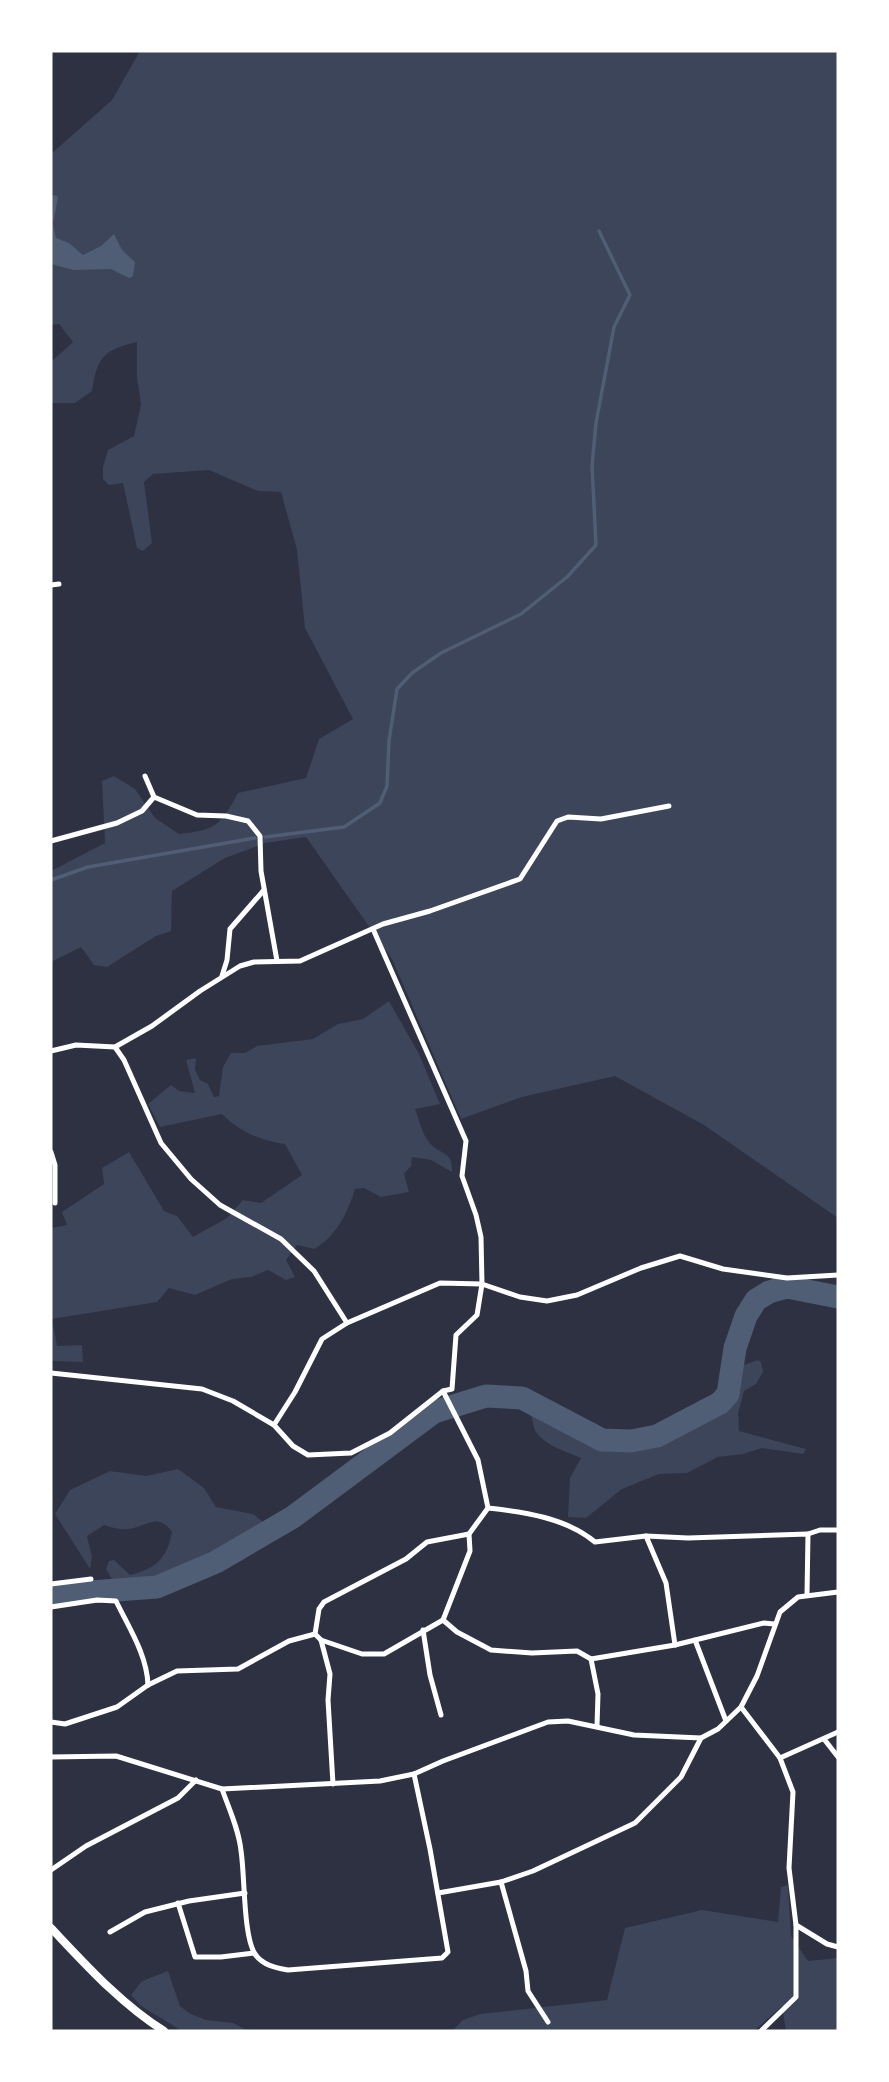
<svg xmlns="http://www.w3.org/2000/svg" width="889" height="2082" font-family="Barlow,sans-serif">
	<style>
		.green { fill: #3c4559 }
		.water { fill: #4f5d75 }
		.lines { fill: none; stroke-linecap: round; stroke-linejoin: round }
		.stream { stroke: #4f5d75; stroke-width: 3.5 }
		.river { stroke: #4f5d75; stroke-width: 23 }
		.minor { stroke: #fff; stroke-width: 5 }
		.secondary { stroke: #fff; stroke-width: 8 }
	</style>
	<rect width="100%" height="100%" fill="#2d3142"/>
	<g class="green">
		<path d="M 140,51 L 838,51 L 838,1218 L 704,1125 L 615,1076 L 522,1097 L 461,1119 L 392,959 L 306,837 L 265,843 L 225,858 L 172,891 L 171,931 L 156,936 L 107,967 L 94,965 L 81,947 L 51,962 L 51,871 L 105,843 L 102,781 L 114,776 L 135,789 L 155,818 L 179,834 C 216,830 220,826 238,793 L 306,778 L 319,739 L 353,719 L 305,628 L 297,550 L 281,492 L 258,491 L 209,470 L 153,474 L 144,482 L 152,543 L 143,551 L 137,548 L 123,483 L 109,485 L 103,479 L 103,467 L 108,450 L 134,436 L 141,405 L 137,377 L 137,342 C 104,350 97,357 92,391 L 75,403 L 51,403 L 51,362 L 73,342 L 59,324 L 51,325 L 51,154 L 112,100 Z"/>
		<path d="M 389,1001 L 419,1054 L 440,1104 L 415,1109 C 419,1119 422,1134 429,1142 C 439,1156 453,1149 452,1172 L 431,1160 L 412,1157 L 411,1166 L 404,1174 L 409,1192 L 381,1197 L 364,1188 L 355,1189 C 348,1212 337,1236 314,1249 L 297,1245 L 286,1260 L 295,1277 L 286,1280 L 268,1270 L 251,1277 L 232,1279 L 195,1295 L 169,1288 L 157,1302 L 52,1319 L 57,1346 L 82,1345 L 83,1362 L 51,1361 L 51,1228 L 67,1225 L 62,1212 L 104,1184 L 102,1168 L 129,1152 L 164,1211 L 177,1216 L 193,1237 L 227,1218 L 243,1200 L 261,1203 L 302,1175 L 285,1144 C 261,1141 240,1132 222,1114 L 160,1127 L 148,1104 L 171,1085 L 179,1091 L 195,1093 L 186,1060 L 196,1058 L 195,1070 L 200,1080 L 208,1084 L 214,1097 L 219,1096 L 223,1067 L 231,1053 L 245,1053 L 257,1046 L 313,1039 L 338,1024 L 363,1019 Z"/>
		<path d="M 758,1360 L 761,1362 L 763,1372 L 756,1384 L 744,1391 L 738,1413 L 739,1431 L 806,1449 L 803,1454 L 762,1448 L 743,1454 L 718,1457 L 687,1473 L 659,1474 L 622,1489 L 586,1518 L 568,1517 L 570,1478 L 581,1458 C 567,1452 540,1444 534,1428 C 532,1420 531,1412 530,1405 L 535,1399 L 541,1398 L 558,1414 L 583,1422 L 589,1429 L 611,1436 L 613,1448 L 618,1450 L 700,1419 L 732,1395 L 744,1365 Z"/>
		<path d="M 178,1469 L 204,1488 L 216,1507 L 253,1514 L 264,1523 L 183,1571 L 139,1584 L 116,1586 L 106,1569 L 109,1561 L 114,1560 L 130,1575 C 157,1568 167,1558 172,1532 C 157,1510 145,1529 126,1529 C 119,1530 111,1527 104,1525 L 87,1536 L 92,1557 L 90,1569 L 55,1514 L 70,1490 L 110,1471 L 146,1476 Z"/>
		<polygon points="788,1885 791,1936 808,1961 838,1958 838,2031 786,2031 782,2006 754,2031 452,2031 463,2020 480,2014 607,2000 625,1928 702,1910 778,1922 781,1887"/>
		<polygon points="168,1971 180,2006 189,2013 206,2020 233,2023 248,2031 182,2031 141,2006 131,1995 142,1981"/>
	</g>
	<polygon class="water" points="54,195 58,197 53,224 56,238 69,243 83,255 101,246 114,234 122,250 135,262 133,276 129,278 111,269 74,270 51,264 51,197"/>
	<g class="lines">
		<g class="stream">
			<polyline points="265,837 344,827 380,803 387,786 389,741 397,689 412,673 441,653 521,614 567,577 596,545 592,466 596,423 614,327 630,295 599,231"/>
			<polyline points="51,880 88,867 255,838"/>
		</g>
		<polyline class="river" points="51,1595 157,1587 216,1562 293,1517 434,1412 486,1396 522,1398 602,1440 631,1441 657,1436 720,1403 728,1394 735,1348 746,1316 756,1300 769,1292 787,1287 838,1297"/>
		<g class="minor">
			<polyline points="51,585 59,584"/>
			<polyline points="145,776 154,797 197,815 226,816 248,821 260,836 261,871 277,961"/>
			<polyline points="51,841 117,823 142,811 154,797"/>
			<polyline points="222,976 227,960 230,929 264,890"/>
			<polyline points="115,1047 124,1060 161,1143 191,1179 220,1205 281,1239 314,1271 347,1323"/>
			<polyline points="51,1051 76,1045 115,1047 152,1026 200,991 240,966 254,962 300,961 383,924 430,911 520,879 557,821 568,817 601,819 669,806"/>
			<polyline points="51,1152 55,1165 55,1203"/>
			<polyline points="51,1373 202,1389 233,1401 274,1425 293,1446 308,1455 351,1453 390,1433 443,1391 452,1389 456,1335 477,1315 482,1284 481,1237 476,1215 462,1176 466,1141 373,929"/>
			<polyline points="274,1425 295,1392 322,1339 347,1323 440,1283 482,1284 520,1297 547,1301 577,1295 641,1268 680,1256 723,1269 787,1278 838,1275"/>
			<path d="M 488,1508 C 525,1512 566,1518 595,1542 L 646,1536 L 688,1538 L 808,1534 L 807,1595"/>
			<polyline points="808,1534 820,1530 838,1530"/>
			<polyline points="646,1536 666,1583 675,1645"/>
			<polyline points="51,1584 91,1579"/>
			<path d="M 51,1607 L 97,1600 L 116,1601 C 129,1628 147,1655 148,1685"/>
			<polyline points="443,1620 470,1551 469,1534"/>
			<polyline points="423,1630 430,1675 441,1715"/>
			<polyline points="315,1634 321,1640 362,1654 384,1654 443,1620 457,1632 491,1650 532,1653 577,1651 591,1659 675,1645 764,1623 774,1624"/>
			<polyline points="315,1634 319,1609 324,1602 406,1559 427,1542 469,1534 488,1508 478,1460 443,1391"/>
			<polyline points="321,1640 330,1674 328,1700 333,1784"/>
			<polyline points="695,1640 726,1721"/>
			<polyline points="591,1659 598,1694 597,1726"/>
			<polyline points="741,1707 780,1758 793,1792 789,1868 796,1925 827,1944 838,1947"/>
			<polyline points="51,1722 65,1724 117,1707 148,1685 177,1671 238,1669 289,1641 315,1634"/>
			<polyline points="824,1739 838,1757"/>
			<polyline points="51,1757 116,1756 222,1789 380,1781 414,1774 443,1761 548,1722 568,1721 634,1735 701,1738 718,1729 741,1707 757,1676 780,1612 798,1597 838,1592"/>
			<polyline points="780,1758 838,1732"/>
			<path d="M 222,1789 C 229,1809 239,1830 241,1851 C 245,1875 243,1936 255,1954 C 262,1965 276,1968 288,1970 L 442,1958 L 448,1952 L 430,1849 L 414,1774"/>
			<polyline points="51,1870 86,1846 178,1798 196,1780"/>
			<polyline points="501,1882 526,1971 528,1991 548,2022"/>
			<polyline points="438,1893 501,1882 533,1871 635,1823 681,1777 701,1738"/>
			<polyline points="178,1903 195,1957 221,1957 254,1953"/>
			<polyline points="110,1932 145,1912 189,1901 245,1893"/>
			<polyline points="761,2031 796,1997 796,1925"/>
		</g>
		<path class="secondary" d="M 51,1928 C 86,1965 121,2004 164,2031"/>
	</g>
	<rect width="889" height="2082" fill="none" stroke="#ffffff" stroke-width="105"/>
</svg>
